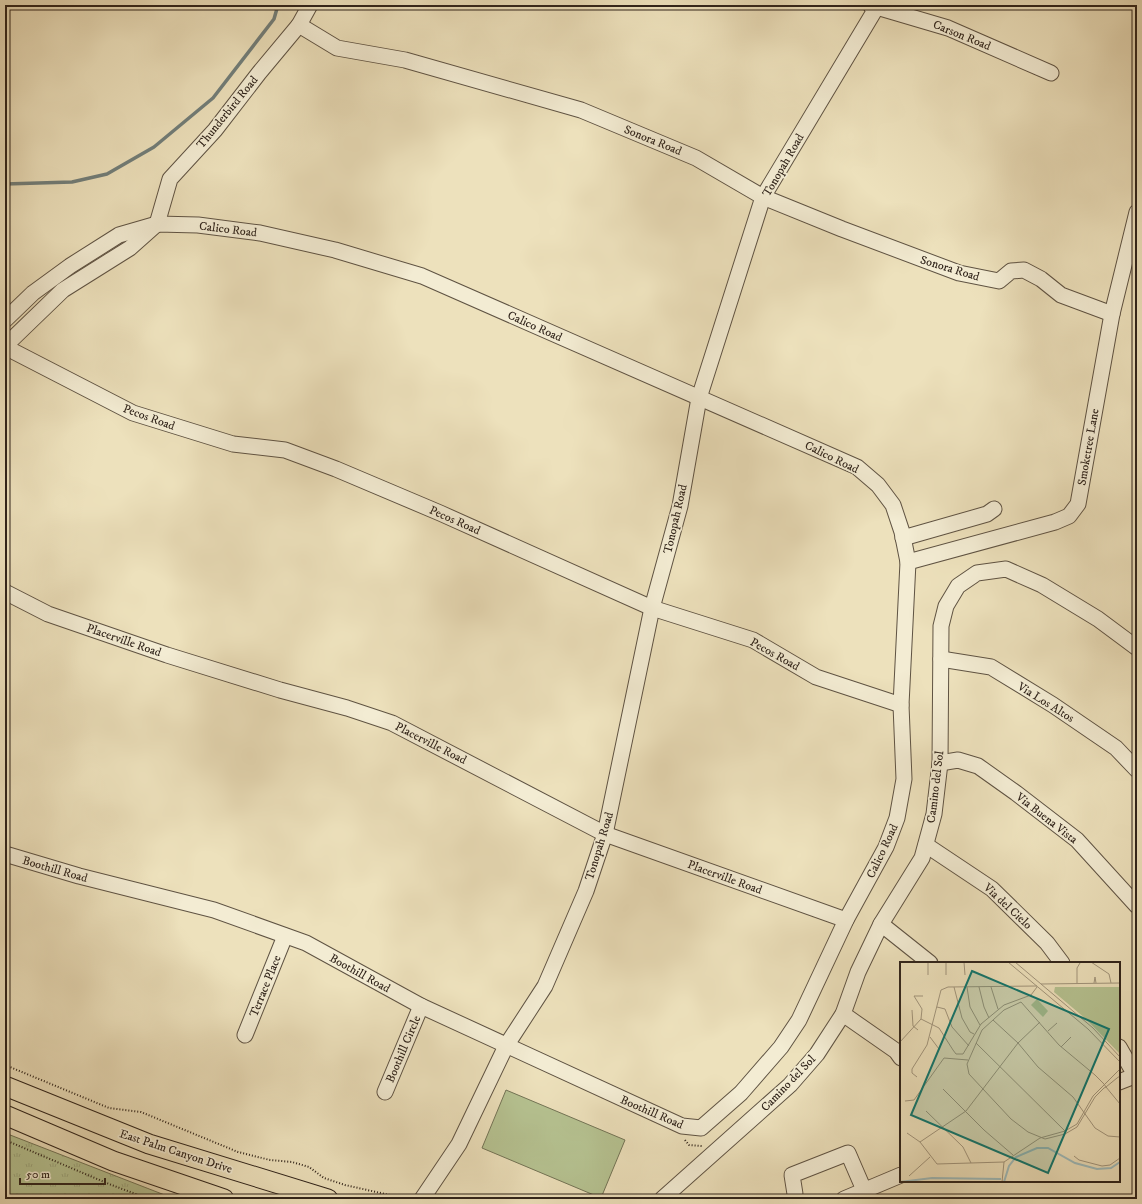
<svg xmlns="http://www.w3.org/2000/svg" width="1142" height="1204" font-family="'IM FELL DW Pica',serif">
	<style>
		.grass { fill: url(#grass-tufts); stroke: #737456 }
		.park { fill: #b6c392; stroke: #737456 }
		.lines { fill: none; stroke-linecap: round; stroke-linejoin: round }
		.stream { stroke: #727f7b; stroke-width: 3.5 }
		.minor-casing { stroke: #5f5343; stroke-width: 17 }
		.major-casing { stroke: #30241b; stroke-width: 21 }
		.path { stroke: #30241b; stroke-width: 2; stroke-dasharray: 1 2; stroke-linecap: butt }
		.minor { stroke: #f3ecd3; stroke-width: 15 }
		.major { stroke: #ede1bc; stroke-width: 19 }
		.labels { text-anchor: middle; stroke-width: 3.5; stroke-linejoin: round; paint-order: stroke }
		.street-label { font-size: 12px; fill: #30241b; stroke: #f3ecd3 }
		.inset-river { fill: none; stroke: #9ebbbb; stroke-width: 2 }
		.inset-road { fill: none; stroke: #a1957c; stroke-width: 1 }
		.view { fill: #0f766e; fill-opacity: 0.15; stroke: #0f766e; stroke-width: 2 }
		.inset-edge { fill: none; stroke: #30241b; stroke-width: 2 }
	</style>
	<defs>
		<pattern id="grass-tufts" width="24" height="20" patternUnits="userSpaceOnUse"><rect width="24" height="20" fill="#b6c392"/><path d="M3 7l-1-3M5 7V3M7 7l1-3M15 17l-1-3M17 17v-4M19 17l1-3" fill="none" stroke="#9da77d"/></pattern>
	</defs>
	<rect width="100%" height="100%" fill="#ede1bc"/>
	<filter id="stains"><feTurbulence type="fractalNoise" baseFrequency=".005" numOctaves="4"/><feColorMatrix values="0 0 0 0 .2 0 0 0 0 .09 0 0 0 0 .02 0 0 0 .5 -.17"/></filter>
	<radialGradient id="worn" r=".72"><stop offset=".6" stop-color="#630" stop-opacity="0"/><stop offset="1" stop-color="#630" stop-opacity=".3"/></radialGradient>
	<polygon class="grass" points="5,1133 175,1199 5,1199"/>
	<polygon class="park" points="506,1090 625,1140 601,1198 482,1148"/>
	<g class="lines">
		<polyline class="stream" points="5,184 72,182 107,174 154,147 213,98 274,19 278,5"/>
		<g class="minor-casing">
			<g id="minor">
				<polyline points="870,5 948,28 1051,73"/>
				<polyline points="299,25 337,48 405,60 581,110 696,158 763,197 842,229 959,273 999,281 1011,271 1024,270 1041,279 1061,295 1112,314"/>
				<polyline points="5,320 33,293 70,266 119,235 157,224 198,225 260,233 335,250 422,276 857,467 878,485 893,505 902,532 908,562 901,705 904,779 897,818 886,847 846,920 799,1020 781,1047 741,1093 701,1128 682,1126 421,1006 306,943 214,910 79,876 5,854"/>
				<polyline points="5,346 63,290 130,248 157,224 170,179 215,130 259,73 299,25 310,5"/>
				<polyline points="5,347 133,413 233,444 285,450 336,469 440,513 652,608 753,640 816,677 901,705"/>
				<polyline points="903,538 987,514 994,509"/>
				<polyline points="908,562 1055,522 1069,516 1078,504 1112,314 1137,212"/>
				<polyline points="5,592 48,614 167,655 280,690 347,708 392,723 605,834 846,920"/>
				<polyline points="941,659 991,667 1053,705 1116,748 1137,770"/>
				<polyline points="940,763 958,760 978,766 1016,793 1077,840 1137,906"/>
				<polyline points="926,845 992,889 1047,943 1062,963"/>
				<polyline points="881,924 930,963"/>
				<polyline points="843,1014 896,1051 901,1058"/>
				<polyline points="245,1035 285,936"/>
				<polyline points="1119,1047 1135,1075"/>
				<polyline points="1119,1082 1137,1075"/>
				<polyline points="385,1092 421,1006"/>
				<polyline points="795,1194 792,1175 848,1153 864,1190"/>
				<polyline points="422,1199 459,1144 506,1046 545,986 586,891 605,834 652,608 680,506 699,398 763,197 878,5"/>
				<polyline points="662,1199 790,1085 817,1054 843,1014 858,972 881,924 922,858 934,814 940,763 941,626 946,606 958,586 977,573 1006,569 1042,585 1098,619 1137,648"/>
				<polyline points="844,1199 901,1175"/>
			</g>
		</g>
		<g class="major-casing">
			<g id="major">
				<polyline points="5,1086 149,1144 328,1199"/>
				<polyline points="5,1115 113,1161 224,1199"/>
			</g>
		</g>
		<g class="path">
			<polyline points="5,1065 109,1108 141,1112 238,1152 270,1160 292,1162 309,1167 324,1178 345,1185 394,1196 399,1199"/>
			<polyline points="5,1140 109,1184 149,1199"/>
			<polyline points="685,1140 689,1145 702,1146"/>
		</g>
		<use href="#minor" class="minor"/>
		<use href="#major" class="major"/>
	</g>
	<g class="labels">
		<g class="street-label">
			<text transform="translate(962 35) rotate(22)" y="4">Carson Road</text>
			<text transform="translate(227 112) rotate(-51)" y="4">Thunderbird Road</text>
			<text transform="translate(653 140) rotate(22)" y="4">Sonora Road</text>
			<text transform="translate(783 165) rotate(-60)" y="4">Tonopah Road</text>
			<text transform="translate(228 229) rotate(7)" y="4">Calico Road</text>
			<text transform="translate(950 268) rotate(17)" y="4">Sonora Road</text>
			<text transform="translate(535 326) rotate(24)" y="4">Calico Road</text>
			<text transform="translate(149 417) rotate(20)" y="4">Pecos Road</text>
			<text transform="translate(1088 447) rotate(-80)" y="4">Smoketree Lane</text>
			<text transform="translate(832 457) rotate(26)" y="4">Calico Road</text>
			<text transform="translate(675 519) rotate(-77)" y="4">Tonopah Road</text>
			<text transform="translate(455 520) rotate(24)" y="4">Pecos Road</text>
			<text transform="translate(124 640) rotate(19)" y="4">Placerville Road</text>
			<text transform="translate(775 654) rotate(29)" y="4">Pecos Road</text>
			<text transform="translate(1046 702) rotate(32)" y="4">Via Los Altos</text>
			<text transform="translate(431 743) rotate(27)" y="4">Placerville Road</text>
			<text transform="translate(935 787) rotate(-83)" y="4">Camino del Sol</text>
			<text transform="translate(1047 818) rotate(38)" y="4">Via Buena Vista</text>
			<text transform="translate(599 846) rotate(-73)" y="4">Tonopah Road</text>
			<text transform="translate(882 851) rotate(-65)" y="4">Calico Road</text>
			<text transform="translate(55 869) rotate(16)" y="4">Boothill Road</text>
			<text transform="translate(725 877) rotate(20)" y="4">Placerville Road</text>
			<text transform="translate(1008 906) rotate(43)" y="4">Via del Cielo</text>
			<text transform="translate(360 973) rotate(29)" y="4">Boothill Road</text>
			<text transform="translate(265 986) rotate(-68)" y="4">Terrace Place</text>
			<text transform="translate(403 1049) rotate(-67)" y="4">Boothill Circle</text>
			<text transform="translate(788 1083) rotate(-46)" y="4">Camino del Sol</text>
			<text transform="translate(652 1112) rotate(23)" y="4">Boothill Road</text>
			<text transform="translate(176 1151) rotate(18)" y="4">East Palm Canyon Drive</text>
		</g>
	</g>
	<g transform="translate(900 962)">
		<rect width="220" height="220" fill="#ede1bc"/>
		<path d="M 155,25 L 220,25 L 220,92 L 186,57 L 154,30 Z" fill="#b6c392"/>
		<path d="M 137,37 L 148,49 L 143,55 L 131,43 Z" fill="#b6c392"/>
		<path class="inset-river" d="M 0,220 L 32,216 L 101,217M 104,220 L 109,204 L 116,195 L 137,186 L 148,186 L 175,201 L 197,207 L 211,206 L 220,200"/>
		<path class="inset-road" d="M 46,0 L 46,13M 64,0 L 65,13M 108,0 L 188,67 L 220,100M 115,0 L 193,66 L 220,95M 191,0 L 209,12 L 211,21M 28,13 L 28,0M 177,21 L 177,6 L 180,1M 194,21 L 195,15 L 196,21M 141,22 L 220,21M 54,25 L 62,56 L 70,70 L 74,72M 67,25 L 70,45 L 80,63M 79,25 L 84,45 L 89,56M 91,25 L 98,47M 37,45 L 45,47 L 52,65 L 69,84M 12,48 L 13,64 L 18,68M 21,57 L 39,66 L 53,88 L 56,92 L 63,92 L 81,62 L 104,43 L 131,33 L 137,25M 21,57 L 22,47 L 14,34 L 23,34M 93,58 L 118,81 L 138,105 L 173,135 L 195,166 L 208,174 L 220,175M 148,69 L 157,61M 30,75 L 39,87M 0,80 L 21,57M 76,81 L 165,169M 161,85 L 171,75M 220,114 L 217,116 L 206,125 L 204,126 L 195,135 L 177,165 L 165,172 L 145,177 L 128,170 L 111,157 L 69,112 L 67,102 L 82,68 L 104,48 L 121,40 L 159,83 L 195,113 L 204,122 L 206,125 L 220,142M 17,115 L 12,111 L 12,107 L 27,83 L 41,28 L 48,25 L 137,24M 43,127 L 84,168 L 113,193M 5,139 L 14,138 L 44,96 L 68,98M 26,149 L 63,185 L 71,201M 7,171 L 20,180 L 37,202 L 104,200 L 140,176 L 165,169 L 177,162 L 193,134 L 220,107M 20,180 L 66,149 L 118,81 L 140,60M 174,194 L 179,198 L 202,204 L 210,203 L 220,196M 9,214 L 30,195M 102,220 L 104,200"/>
		<path class="view" d="M 72,9 L 209,67 L 148,211 L 11,153 Z"/>
		<rect width="220" height="220" class="inset-edge"/>
	</g>
	<rect width="1142" height="1204" fill="none" stroke="#ede1bc" stroke-width="20"/>
	<rect x="6" y="6" width="1130" height="1192" fill="none" stroke="#30241b" stroke-width="2"/>
	<rect x="10" y="10" width="1122" height="1184" fill="none" stroke="#30241b"/>
	<path d="M20 1178v6h85v-6" fill="none" stroke="#30241b" stroke-width="2"/>
	<text x="26" y="1178" font-size="12" fill="#30241b" stroke="#f3ecd3" stroke-width="3" paint-order="stroke">50 m</text>
	<rect width="100%" height="100%" filter="url(#stains)"/>
	<rect width="100%" height="100%" fill="url(#worn)"/>
</svg>
